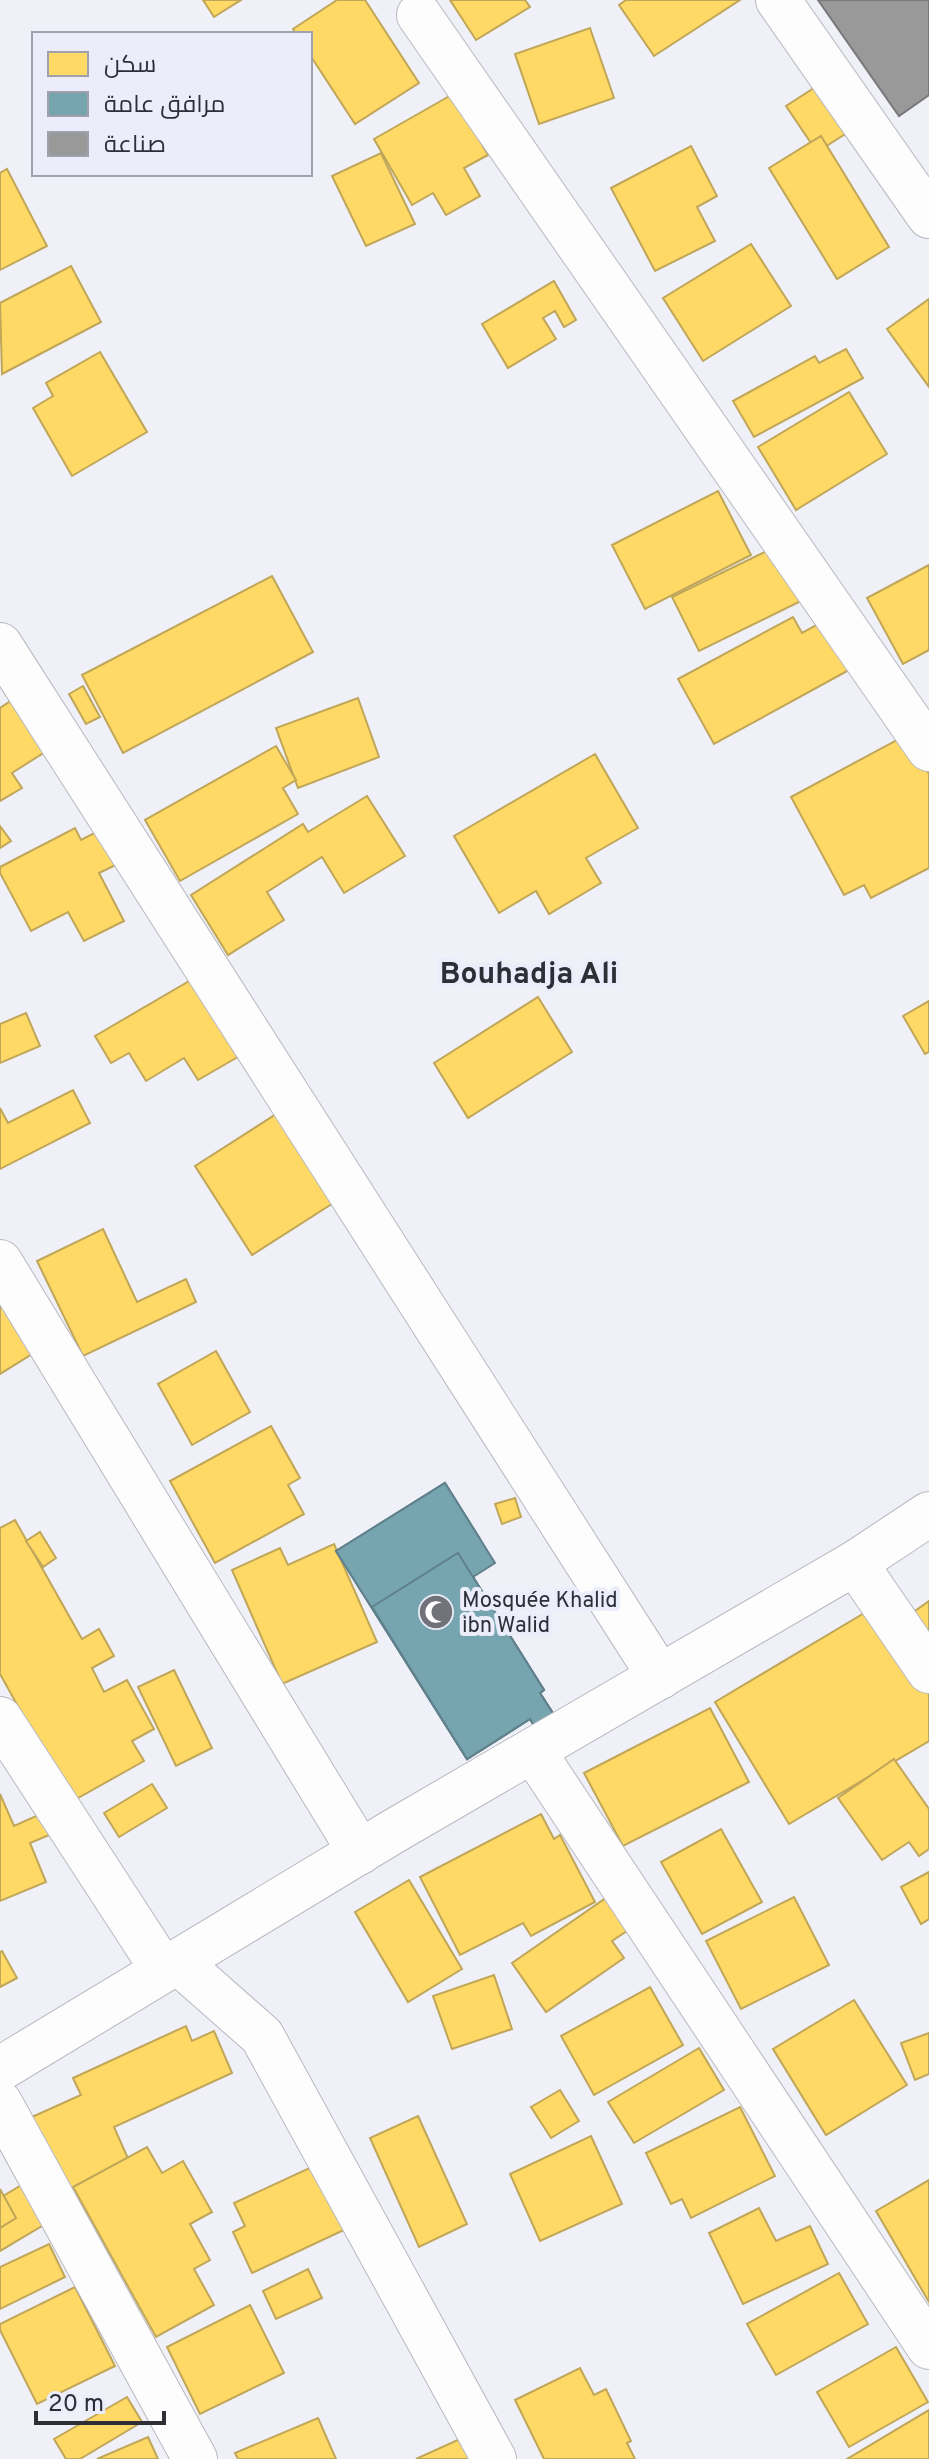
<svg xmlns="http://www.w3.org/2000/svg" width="929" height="2459" font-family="Overpass,Cairo,sans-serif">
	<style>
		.homes { fill: #ffd966; stroke: #c0a658; stroke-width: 2 }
		.public { fill: #76a5af; stroke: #60818b; stroke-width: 2 }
		.industry { fill: #999; stroke: #79797c; stroke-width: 2 }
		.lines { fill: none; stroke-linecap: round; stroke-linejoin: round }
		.minor-casing { stroke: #b8b9c0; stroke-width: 46 }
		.minor { stroke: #fdfdfe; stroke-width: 44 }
		.labels { text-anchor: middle; stroke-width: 8; stroke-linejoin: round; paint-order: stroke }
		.poi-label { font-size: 22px; fill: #2e2e37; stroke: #ecedfb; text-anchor: start }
		.district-label { font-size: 30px; font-weight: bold; fill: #2e2e37; stroke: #ecedfb }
	</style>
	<rect width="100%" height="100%" fill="#f0f0f8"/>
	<g class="homes">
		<polygon points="203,0 241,0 214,17"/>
		<polygon points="337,0 365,0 419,83 355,124 310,55 310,34 296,34 293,29"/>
		<polygon points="450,0 525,0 530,7 476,40"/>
		<polygon points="626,0 740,0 654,56 619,5"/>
		<polygon points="590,28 614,98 539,124 515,54"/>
		<polygon points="828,79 858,126 817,152 786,106"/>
		<polygon points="453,94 488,155 464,168 480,196 446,215 433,193 412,205 374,139"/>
		<polygon points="821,136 889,247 837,279 769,168"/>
		<polygon points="691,146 717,196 697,207 715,241 655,271 611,188"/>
		<polygon points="381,153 415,224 366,246 332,176"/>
		<polygon points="7,169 47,246 0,270 0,173"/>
		<polygon points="751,244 791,306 703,361 663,298"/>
		<polygon points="71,266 101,322 2,374 0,303"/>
		<polygon points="554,281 576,320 564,327 555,311 543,318 556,339 508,368 482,324"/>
		<polygon points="929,299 929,387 887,329"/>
		<polygon points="846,349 863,378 754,437 733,401 815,356 819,363"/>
		<polygon points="100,352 147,432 72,476 33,408 53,396 46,383"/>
		<polygon points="849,392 887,454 796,510 758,447"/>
		<polygon points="718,491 751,555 645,609 612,545"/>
		<polygon points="777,546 803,600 699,651 672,597"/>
		<polygon points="929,565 929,650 903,664 867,598"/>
		<polygon points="272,576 313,652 123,753 82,675"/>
		<polygon points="793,617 802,633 822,622 849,670 714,744 678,679"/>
		<polygon points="83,686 100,717 86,724 69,694"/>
		<polygon points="23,693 56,745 12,773 22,788 0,801 0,708"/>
		<polygon points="358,698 379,757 298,788 276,728"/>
		<polygon points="908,734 929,774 929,868 871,898 864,885 844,895 791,797"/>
		<polygon points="276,746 296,780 283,788 298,814 180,881 145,820"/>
		<polygon points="595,754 638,828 586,858 601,883 549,914 536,891 499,913 454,836"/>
		<polygon points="367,796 405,856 344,893 322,857 267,892 284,920 228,955 191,895 303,824 308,832"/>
		<polygon points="0,826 11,841 0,848"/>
		<polygon points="108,826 126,860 99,873 124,921 84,941 68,912 31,931 0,873 0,867 75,828 81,840"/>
		<polygon points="196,977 243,1054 198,1080 184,1058 146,1081 129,1053 111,1063 95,1036"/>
		<polygon points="538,997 572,1052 468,1118 434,1063"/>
		<polygon points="929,1001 929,1052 925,1054 903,1016"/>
		<polygon points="26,1013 40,1046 0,1063 0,1024"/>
		<polygon points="73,1090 90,1123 0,1169 0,1108 8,1123"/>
		<polygon points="281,1111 338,1200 252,1255 195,1166"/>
		<polygon points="103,1229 137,1302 186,1279 196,1302 83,1356 37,1261"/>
		<polygon points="0,1304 40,1349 0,1374"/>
		<polygon points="216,1351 250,1412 192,1445 158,1384"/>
		<polygon points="271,1426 300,1478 288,1485 304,1514 215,1563 170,1481"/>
		<polygon points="515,1498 521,1517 502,1524 495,1504"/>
		<polygon points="15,1520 82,1639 99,1629 114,1656 92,1668 104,1692 127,1680 154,1729 132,1741 144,1761 71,1802 0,1674 0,1528"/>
		<polygon points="40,1532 56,1558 43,1567 26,1541"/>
		<polygon points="334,1544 377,1642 282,1684 232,1570 280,1548 288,1565"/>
		<polygon points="929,1601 929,1669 898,1623"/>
		<polygon points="881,1603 929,1684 929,1741 789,1824 715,1702"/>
		<polygon points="465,1623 490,1662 454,1684 430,1645"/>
		<polygon points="174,1670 212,1748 176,1766 138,1687"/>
		<polygon points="541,1695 554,1715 535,1727 523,1707"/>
		<polygon points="540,1702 547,1714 536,1720 530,1709"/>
		<polygon points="710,1708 749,1782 623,1846 584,1773"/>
		<polygon points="894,1759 929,1809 929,1849 919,1856 909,1842 882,1860 838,1798"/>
		<polygon points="152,1784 167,1808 119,1837 104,1813"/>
		<polygon points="0,1794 14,1826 45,1812 54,1833 30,1843 46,1882 0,1901"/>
		<polygon points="541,1814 554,1839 560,1835 595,1902 531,1936 523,1923 460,1955 420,1877"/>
		<polygon points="721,1829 762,1902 702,1934 661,1862"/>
		<polygon points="929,1872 929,1919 921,1924 901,1887"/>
		<polygon points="409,1880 462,1969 408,2002 355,1912"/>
		<polygon points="616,1891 639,1923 612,1941 624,1958 546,2012 512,1963"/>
		<polygon points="794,1897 829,1965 741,2009 706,1941"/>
		<polygon points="2,1951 17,1978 0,1987 0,1952"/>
		<polygon points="494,1975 512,2029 452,2049 433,1996"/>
		<polygon points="650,1987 683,2045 594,2095 561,2036"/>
		<polygon points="854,2000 907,2085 826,2135 773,2049"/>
		<polygon points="186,2026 192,2041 214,2031 232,2073 114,2127 142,2190 78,2219 23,2121 81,2095 73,2078"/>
		<polygon points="929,2033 929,2074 915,2080 901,2043"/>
		<polygon points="699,2048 724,2090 634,2143 608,2102"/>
		<polygon points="560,2090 579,2121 551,2138 531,2107"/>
		<polygon points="740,2107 775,2176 691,2218 682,2199 671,2204 646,2153"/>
		<polygon points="418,2116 467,2224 419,2247 370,2138"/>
		<polygon points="591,2136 622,2204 540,2241 510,2174"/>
		<polygon points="147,2147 162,2173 183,2161 212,2212 190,2224 210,2260 194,2269 214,2305 156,2337 73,2187"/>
		<polygon points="316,2165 346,2229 252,2273 233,2232 245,2226 234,2203"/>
		<polygon points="929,2180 929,2302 876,2211"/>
		<polygon points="23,2184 47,2223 0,2251 0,2198"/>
		<polygon points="0,2189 16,2218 0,2228"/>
		<polygon points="759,2208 776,2241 810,2226 828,2264 743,2304 709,2233"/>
		<polygon points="49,2244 65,2277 0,2309 0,2267"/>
		<polygon points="308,2269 322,2298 276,2319 263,2291"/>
		<polygon points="839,2273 868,2324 776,2375 747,2324"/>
		<polygon points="75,2287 115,2366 37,2404 0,2330 0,2324"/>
		<polygon points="250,2305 284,2373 200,2414 167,2347"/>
		<polygon points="896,2347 928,2402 849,2447 817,2392"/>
		<polygon points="580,2368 594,2395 606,2389 631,2441 627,2443 635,2459 544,2459 515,2400"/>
		<polygon points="127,2397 142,2422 80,2459 66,2459 54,2439"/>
		<polygon points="929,2410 929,2459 847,2459"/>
		<polygon points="318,2418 336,2459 238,2459 235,2453"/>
		<polygon points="148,2437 158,2459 97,2459"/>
		<polygon points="462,2438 472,2459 416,2459"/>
	</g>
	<g class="public">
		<polygon points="445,1483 480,1539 458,1553 544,1690 540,1693 554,1715 535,1727 530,1719 467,1759 336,1551"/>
		<polygon points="445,1483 495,1563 473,1577 544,1690 540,1693 554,1715 535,1727 530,1719 467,1759 336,1551"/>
		<polygon points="458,1553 544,1690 540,1693 554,1715 535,1727 530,1719 467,1759 372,1607"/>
	</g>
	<polygon class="industry" points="818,0 929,0 929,95 899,116"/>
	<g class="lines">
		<g class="minor-casing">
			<g id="minor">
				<polyline points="778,0 929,216"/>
				<polyline points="419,15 929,749"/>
				<polyline points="0,645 660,1677"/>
				<polyline points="0,1262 360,1852"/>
				<polyline points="855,1563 929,1671"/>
				<polyline points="0,1719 163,1970"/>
				<polyline points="533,1751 929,2347"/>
				<polyline points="178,1962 262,2036 494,2459"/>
				<polyline points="0,2069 394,1831 855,1563 929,1514"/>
				<polyline points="0,2103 195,2459"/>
			</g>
		</g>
		<use href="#minor" class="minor"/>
	</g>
	<defs>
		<g id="mosque-disc" transform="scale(1.8)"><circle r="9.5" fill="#72727b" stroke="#ecedfb"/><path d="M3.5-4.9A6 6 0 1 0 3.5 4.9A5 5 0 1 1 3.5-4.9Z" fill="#fff"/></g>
	</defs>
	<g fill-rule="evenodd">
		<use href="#mosque-disc" x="436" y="1612"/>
	</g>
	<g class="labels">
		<g class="poi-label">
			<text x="462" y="1607">Mosquée Khalid<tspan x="462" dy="25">ibn Walid</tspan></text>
		</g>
		<g class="district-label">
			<text x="529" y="983">Bouhadja Ali</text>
		</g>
	</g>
	<rect x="32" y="32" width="280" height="144" fill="#ecedfb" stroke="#a0a1ad" stroke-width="2"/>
	<rect x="48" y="52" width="40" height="24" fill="#ffd966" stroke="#a0a1ad" stroke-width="2"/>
	<text x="104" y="72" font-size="24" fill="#2e2e37">سكن</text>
	<rect x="48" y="92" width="40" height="24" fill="#76a5af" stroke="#a0a1ad" stroke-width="2"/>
	<text x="104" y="112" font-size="24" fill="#2e2e37">مرافق عامة</text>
	<rect x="48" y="132" width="40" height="24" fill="#999999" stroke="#a0a1ad" stroke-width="2"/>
	<text x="104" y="152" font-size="24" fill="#2e2e37">صناعة</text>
	<path d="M36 2411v12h128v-12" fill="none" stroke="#2e2e37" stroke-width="4"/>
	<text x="48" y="2411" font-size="24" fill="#2e2e37" stroke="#ecedfb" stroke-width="6" paint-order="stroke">20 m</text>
</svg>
